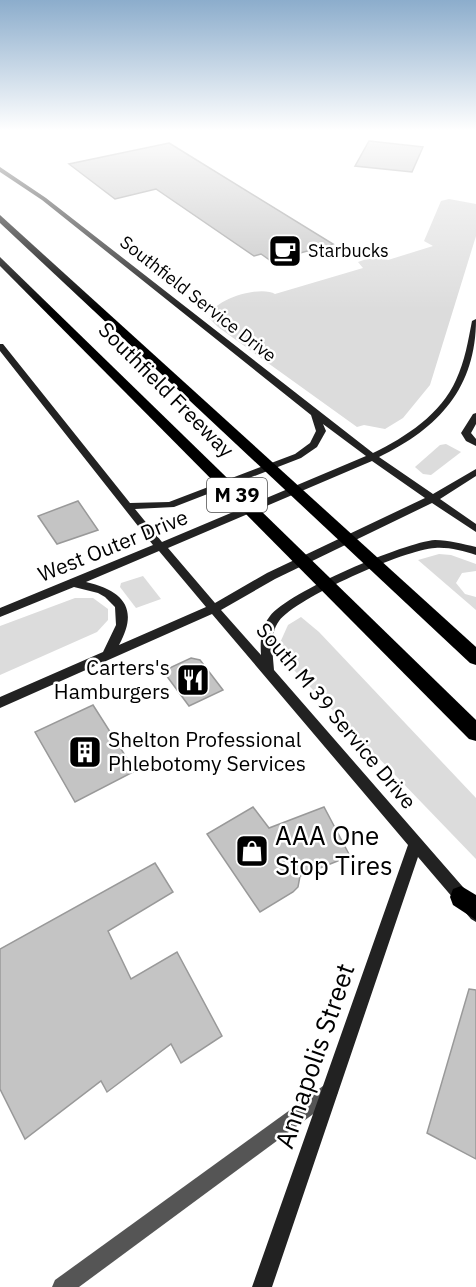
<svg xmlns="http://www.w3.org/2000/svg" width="476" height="1287" font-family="'IBM Plex Sans',sans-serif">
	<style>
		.green { fill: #dcdcdc }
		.building { fill: #c4c4c4; stroke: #999; stroke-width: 1.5 }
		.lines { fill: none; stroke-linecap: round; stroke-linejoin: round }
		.street { fill: #555; fill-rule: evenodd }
		.secondary { fill: #222; fill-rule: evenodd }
		.highway { fill: #000; fill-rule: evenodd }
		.labels { text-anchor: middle; stroke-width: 5; stroke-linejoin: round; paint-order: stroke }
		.far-poi-label { font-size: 18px; fill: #000; stroke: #fff; text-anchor: start }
		.far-street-label { font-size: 18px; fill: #000; stroke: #fff }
		.shield { fill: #fff; stroke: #4c4c4c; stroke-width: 1.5 }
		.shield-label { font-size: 20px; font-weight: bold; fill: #000 }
		.street-label { font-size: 21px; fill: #000; stroke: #fff }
		.poi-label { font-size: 21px; fill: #000; stroke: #fff; text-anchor: end }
		.near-poi-label { font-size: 26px; fill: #000; stroke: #fff; text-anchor: start }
		.near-street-label { font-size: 26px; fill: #000; stroke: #fff }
	</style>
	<rect width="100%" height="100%" fill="#fff"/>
	<g class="green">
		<path d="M 449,199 L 476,204 L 476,236 L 430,385 L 403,418 L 385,429 L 364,425 L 357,427 L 218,327 L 209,318 C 211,299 261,285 275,294 L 363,268 L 358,262 C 369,258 378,255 388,260 L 433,246 L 424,241 L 441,201 Z"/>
		<polygon points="446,444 461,452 431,475 423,474 415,467 440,445"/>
		<polygon points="439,554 451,555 476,564 476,571 462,573 456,583 465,594 476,597 476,610 418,560"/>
		<polygon points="143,576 161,599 136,608 120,587 121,583"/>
		<polygon points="75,598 93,598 108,609 108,620 97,632 0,675 0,626"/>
		<polygon points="301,617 319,632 476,798 476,859 291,667 279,645 288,625"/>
	</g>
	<g class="building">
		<polygon points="369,141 423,147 412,172 355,166"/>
		<polygon points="169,143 333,244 271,261 261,254 254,256 156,189 115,199 69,164"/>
		<polygon points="78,501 98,530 57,544 38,516"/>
		<polygon points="191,658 200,660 223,690 189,706 163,671"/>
		<polygon points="93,705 135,771 75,802 35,732"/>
		<polygon points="253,807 269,828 324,807 350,856 300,876 298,887 293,892 260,912 207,834"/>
		<polygon points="155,863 173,892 108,931 131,979 177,952 222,1036 181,1063 171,1044 107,1092 101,1081 25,1139 0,1089 0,949"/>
		<polygon points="469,989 476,990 476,1159 427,1133"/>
	</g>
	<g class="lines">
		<polygon class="street" points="329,1083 335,1086 338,1092 335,1098 79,1287 52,1287 55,1280 323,1086"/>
		<g class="secondary">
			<path d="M 0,167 L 46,198 L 373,453 C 406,437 441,414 456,380 C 465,361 468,341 472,321 L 476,319 C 476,388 439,428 379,457 L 433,494 L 476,469 L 476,476 L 440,499 L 476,524 L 476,532 L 432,503 L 275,579 L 221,610 L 261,655 C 260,641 261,627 270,616 C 288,592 405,542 435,540 C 449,540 463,544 476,547 L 476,555 C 463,551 449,547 435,548 C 406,549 296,598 279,621 C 269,634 273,655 274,670 L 476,902 L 476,922 L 471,919 L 418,857 L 272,1287 L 252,1287 L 408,845 L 212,614 L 0,708 L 0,697 L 103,652 L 116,625 L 115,607 L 105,597 L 98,593 L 74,587 L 0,617 L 0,608 L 153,545 L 0,351 L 0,344 L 3,344 L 130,503 L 169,502 L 295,454 L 310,443 L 316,431 L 311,415 L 42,200 L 0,172 ZM 323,424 L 366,456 L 162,542 L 135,509 L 174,507 L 301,458 L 317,447 L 326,431 ZM 372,461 L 425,498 L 267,573 L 215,603 L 168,548 ZM 159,551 L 206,607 L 119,645 C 139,609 124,591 86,582 Z"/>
			<polygon points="476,413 476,424 471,433 476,439 476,446 466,441 461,433 473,414"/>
		</g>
		<g class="highway">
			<polygon points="0,215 476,647 476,665 470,663 0,223"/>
			<polygon points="0,257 476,720 476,741 469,739 0,266"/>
			<polygon points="461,886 476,895 476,920 453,905 450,897 453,889"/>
		</g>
	</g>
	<linearGradient id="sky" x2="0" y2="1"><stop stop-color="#8cadcc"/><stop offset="0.42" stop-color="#fff"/><stop offset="1" stop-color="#fff" stop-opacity="0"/></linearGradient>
	<rect width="476" height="310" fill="url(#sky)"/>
	<defs>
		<g id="cafe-square" transform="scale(1.725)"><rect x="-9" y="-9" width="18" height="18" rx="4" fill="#000" stroke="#fff"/><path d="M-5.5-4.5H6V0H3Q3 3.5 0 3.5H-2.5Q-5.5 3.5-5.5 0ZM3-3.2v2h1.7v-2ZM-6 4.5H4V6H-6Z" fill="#fff"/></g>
		<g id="restaurant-square" transform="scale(1.725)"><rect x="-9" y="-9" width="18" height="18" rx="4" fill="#000" stroke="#fff"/><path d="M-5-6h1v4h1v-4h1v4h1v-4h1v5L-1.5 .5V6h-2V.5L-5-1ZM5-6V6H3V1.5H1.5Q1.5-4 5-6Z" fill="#fff"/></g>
		<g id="building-square" transform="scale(1.725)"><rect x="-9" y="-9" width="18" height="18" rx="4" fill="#000" stroke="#fff"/><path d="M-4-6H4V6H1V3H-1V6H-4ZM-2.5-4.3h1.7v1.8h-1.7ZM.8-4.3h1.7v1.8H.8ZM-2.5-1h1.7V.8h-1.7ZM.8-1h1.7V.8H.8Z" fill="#fff"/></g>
		<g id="shop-square" transform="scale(1.725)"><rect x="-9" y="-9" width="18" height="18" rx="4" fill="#000" stroke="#fff"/><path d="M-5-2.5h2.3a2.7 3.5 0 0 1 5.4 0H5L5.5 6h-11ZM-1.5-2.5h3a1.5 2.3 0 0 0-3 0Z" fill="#fff"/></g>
	</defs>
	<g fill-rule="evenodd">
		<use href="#cafe-square" x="285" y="251"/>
		<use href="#restaurant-square" x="193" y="680"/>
		<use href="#building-square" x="85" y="752"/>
		<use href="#shop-square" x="252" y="851"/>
	</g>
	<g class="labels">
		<g class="far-poi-label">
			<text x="308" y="257">Starbucks</text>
		</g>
		<g class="far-street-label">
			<text transform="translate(198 299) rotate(38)" y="6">Southfield Service Drive</text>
		</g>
		<rect class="shield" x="207" y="478" width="60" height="34" rx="4.5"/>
		<g class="shield-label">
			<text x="237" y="502">M 39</text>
		</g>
		<g class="street-label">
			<text transform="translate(166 390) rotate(45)" y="7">Southfield Freeway</text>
			<text transform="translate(113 546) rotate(-22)" y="7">West Outer Drive</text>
			<text transform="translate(336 716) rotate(50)" y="7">South M 39 Service Drive</text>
		</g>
		<g class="poi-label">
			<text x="170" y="675">Carters's<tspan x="170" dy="24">Hamburgers</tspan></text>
			<text x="108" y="747" text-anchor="start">Shelton Professional<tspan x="108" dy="24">Phlebotomy Services</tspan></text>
		</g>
		<g class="near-poi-label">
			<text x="275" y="845">AAA One<tspan x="275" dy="30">Stop Tires</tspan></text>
		</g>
		<g class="near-street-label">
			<text transform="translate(315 1056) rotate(-71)" y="9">Annapolis Street</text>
		</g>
	</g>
</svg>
